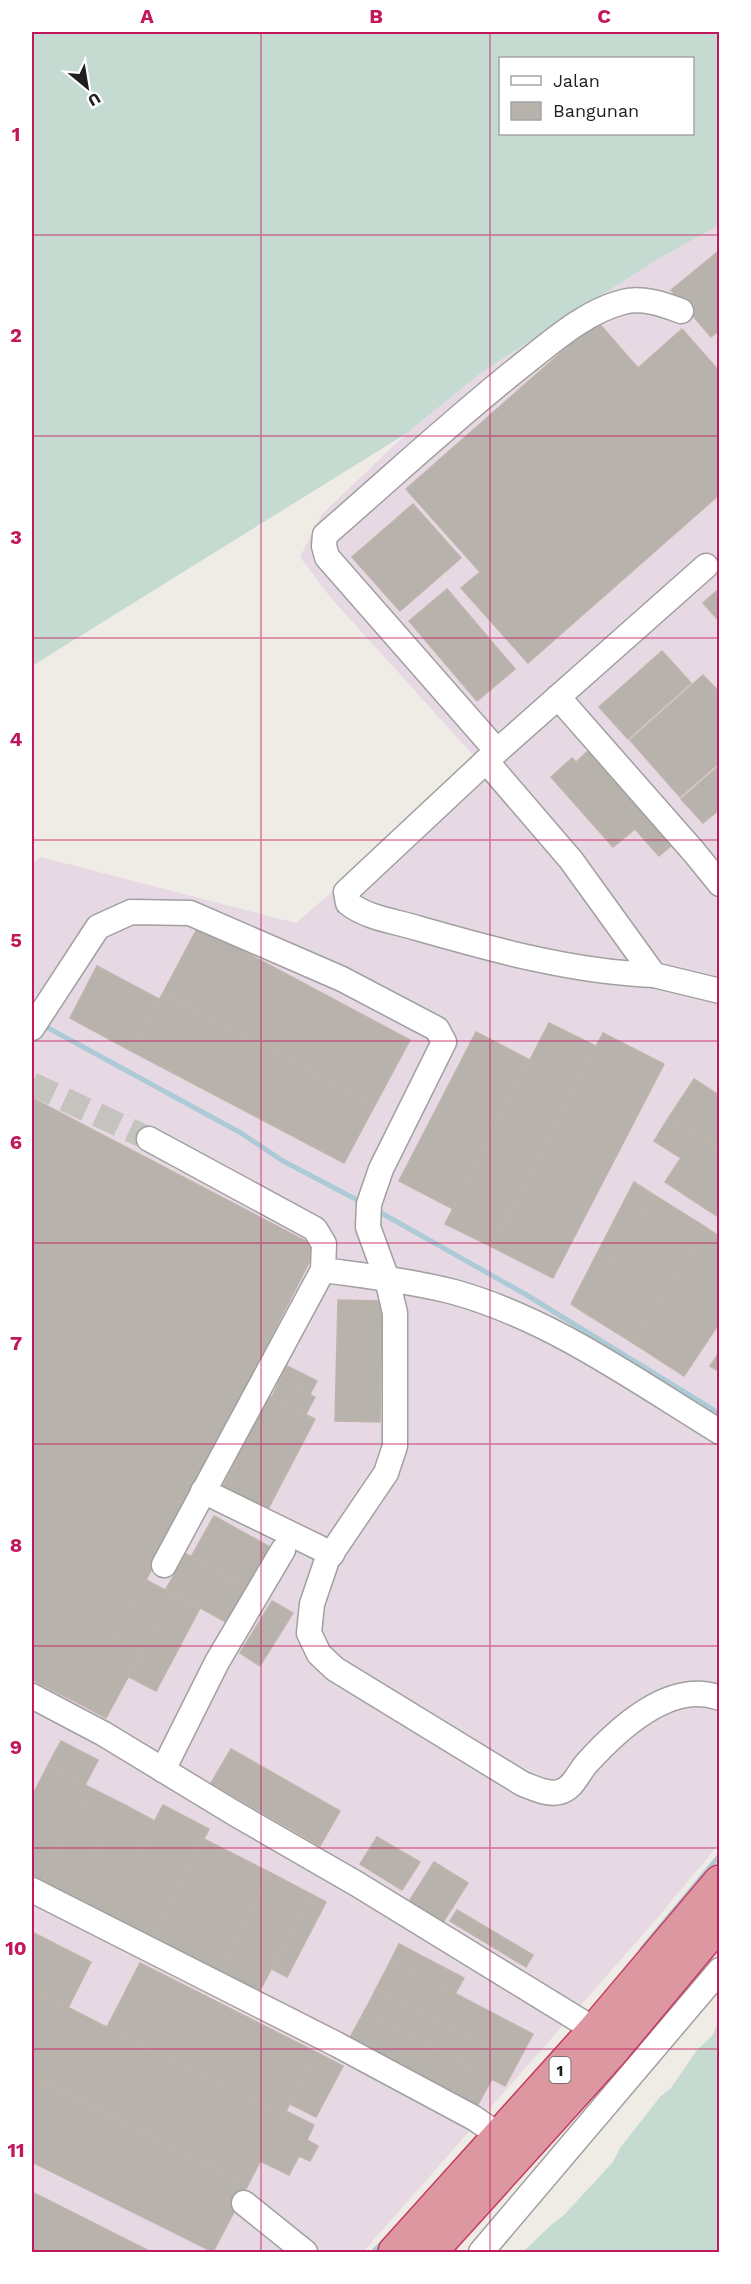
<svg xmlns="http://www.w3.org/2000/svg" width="751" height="2284" font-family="'Work Sans',sans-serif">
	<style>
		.industrial { fill: #e7d9e4 }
		.wetland { fill: #c5dbd2; fill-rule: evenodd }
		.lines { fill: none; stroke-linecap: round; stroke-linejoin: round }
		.stream { stroke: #accbd7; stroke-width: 5 }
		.building { fill: #b8b2ac; stroke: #bfb4aa; stroke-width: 1.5 }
		.minor-tunnel { stroke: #c5c3be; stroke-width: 24; stroke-dasharray: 24 12; stroke-linecap: butt }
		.minor-casing { stroke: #a0a0a0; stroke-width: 27 }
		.highway-casing { stroke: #c73962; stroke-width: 36 }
		.minor { stroke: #fff; stroke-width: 24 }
		.highway { stroke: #dd97a0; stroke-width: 33 }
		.grid { fill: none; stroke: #c2185b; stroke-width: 1.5; stroke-opacity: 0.55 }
		.labels { text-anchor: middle; stroke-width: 4.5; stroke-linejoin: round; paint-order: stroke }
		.shield { fill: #fff; stroke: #626262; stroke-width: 1.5 }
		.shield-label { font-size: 16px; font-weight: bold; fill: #1f1f1f }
		.neatline { fill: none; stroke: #c2185b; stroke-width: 2 }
		.grid-label { font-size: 20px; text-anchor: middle; font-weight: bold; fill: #c2185b }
	</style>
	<rect width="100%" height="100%" fill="#efece6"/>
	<polygon class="industrial" points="719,225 719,1844 655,1921 363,2252 32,2252 32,863 41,857 296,923 342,883 473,755 330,597 300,557 322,514 407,433 482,372 658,259"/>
	<g class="wetland">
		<path d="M 32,32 L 719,32 L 719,225 L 658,259 L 482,372 L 407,433 L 32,666 ZM 500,58 L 692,58 L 692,134 L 500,134 Z"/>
		<polygon points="719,2018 719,2252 523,2252 552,2224 564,2215 613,2162 620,2148 660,2097 671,2088 697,2050 713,2035"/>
	</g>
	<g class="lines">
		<g class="stream">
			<polyline points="41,1024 241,1133 283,1161 363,1203"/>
			<polyline points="376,1210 525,1294 720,1414"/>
			<polyline points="642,1949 720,1855"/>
			<polyline points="373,2252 384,2241"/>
		</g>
	</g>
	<g class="building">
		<polygon points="720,250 720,330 711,337 671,290"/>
		<polygon points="597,321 638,368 682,329 720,372 720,494 528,663 461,588 480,572 406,489"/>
		<polygon points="413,504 461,558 400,611 352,557"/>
		<polygon points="720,588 720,622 703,603"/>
		<polygon points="447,589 515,669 477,701 409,621"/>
		<polygon points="662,651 691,683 628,739 599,707"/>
		<polygon points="703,675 720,693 720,762 680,797 630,740"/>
		<polygon points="589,750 673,844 659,856 635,829 613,847 551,777 572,758 576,762"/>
		<polygon points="720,765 720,809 703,823 681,799"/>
		<polygon points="198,927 410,1040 375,1105 163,993"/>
		<polygon points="97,966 159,999 131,1051 70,1018"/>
		<polygon points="163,993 375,1105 344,1163 131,1051"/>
		<polygon points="549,1023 596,1046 492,1247 445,1224"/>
		<polygon points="476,1032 530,1060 453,1209 399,1181"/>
		<polygon points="603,1033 664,1064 553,1278 492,1247"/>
		<polygon points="694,1079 720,1096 720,1149 669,1117"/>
		<polygon points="32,1098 317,1247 164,1546 80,1704 32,1680"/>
		<polygon points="669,1117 720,1149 720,1218 665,1182 681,1158 654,1141"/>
		<polygon points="634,1182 654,1195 580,1310 571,1304"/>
		<polygon points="654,1195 707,1228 633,1343 580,1310"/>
		<polygon points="707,1228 720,1237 720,1322 684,1376 633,1343"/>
		<polygon points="338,1300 382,1301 380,1422 335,1421"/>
		<polygon points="720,1351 720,1372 710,1366"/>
		<polygon points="287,1366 317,1381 310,1394 280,1379"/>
		<polygon points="280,1379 315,1397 306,1414 272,1397"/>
		<polygon points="269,1396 315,1419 265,1515 220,1492"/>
		<polygon points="214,1516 270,1547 247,1587 191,1557"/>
		<polygon points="186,1554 253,1591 233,1626 166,1589"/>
		<polygon points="146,1580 173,1594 106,1718 80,1704"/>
		<polygon points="173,1594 200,1608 156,1691 129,1677"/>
		<polygon points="272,1601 293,1613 260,1666 240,1653"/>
		<polygon points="61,1741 98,1760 85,1785 48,1765"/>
		<polygon points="231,1749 340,1811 320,1846 211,1783"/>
		<polygon points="48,1765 91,1788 42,1882 32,1877 32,1796"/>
		<polygon points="91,1788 123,1804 73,1899 42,1882"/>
		<polygon points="123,1804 155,1821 105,1915 73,1899"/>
		<polygon points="163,1805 209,1829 152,1939 105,1915"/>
		<polygon points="377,1837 420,1862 402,1890 360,1864"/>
		<polygon points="204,1839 271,1873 218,1974 152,1939"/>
		<polygon points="434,1862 468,1883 442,1924 408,1903"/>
		<polygon points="271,1873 311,1894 258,1994 218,1974"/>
		<polygon points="311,1894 326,1902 287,1977 272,1969"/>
		<polygon points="457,1910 533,1955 526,1967 450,1921"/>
		<polygon points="32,1932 91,1962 68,2008 32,1989"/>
		<polygon points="399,1944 464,1978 455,1994 391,1960"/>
		<polygon points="391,1960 533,2034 518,2062 376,1989"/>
		<polygon points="140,1963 316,2052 283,2117 107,2027"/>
		<polygon points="32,1989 283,2117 248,2185 32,2076"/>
		<polygon points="376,1989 518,2062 505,2086 364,2012"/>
		<polygon points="364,2012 492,2079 475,2110 347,2043"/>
		<polygon points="316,2052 343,2066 316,2117 290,2104"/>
		<polygon points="32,2076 248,2185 213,2252 32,2162"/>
		<polygon points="286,2111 314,2125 307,2140 318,2146 310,2161 299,2156 289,2175 260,2161"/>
		<polygon points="32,2192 151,2252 32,2252"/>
	</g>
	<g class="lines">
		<polyline class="minor-tunnel" points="32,1084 149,1139"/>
		<g class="minor-casing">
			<g id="minor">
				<polyline points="558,697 694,852 720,884"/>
				<path d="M 497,751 L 327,557 L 324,546 L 325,535 C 392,477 457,416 526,362 C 555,339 587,311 623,302 C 642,297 663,304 681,311"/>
				<polyline points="486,761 571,860 654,975 720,991"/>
				<path d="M 654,975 C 573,972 494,950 417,928 C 394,921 367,918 348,903 L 346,892 L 486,761 L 706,566"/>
				<path d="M 32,1028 L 98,927 L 131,912 L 190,913 L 342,979 L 437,1029 L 444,1042 L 381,1169 L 369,1204 L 368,1227 L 387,1279 L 395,1313 L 395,1446 L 386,1473 L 327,1560 L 312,1604 L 309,1633 L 319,1654 L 335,1669 L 523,1784 C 534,1788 547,1795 559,1792 C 573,1789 578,1773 587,1763 C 617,1730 670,1679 720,1698"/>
				<polyline points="149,1139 315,1229 324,1244 323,1270 164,1565"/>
				<path d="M 323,1270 C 366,1276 411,1281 454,1292 C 551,1319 635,1380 720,1432"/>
				<polyline points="203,1491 332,1554"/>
				<polyline points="32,1696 104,1734 234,1813 357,1884 595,2030"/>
				<polyline points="163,1770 217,1662 283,1550"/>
				<polyline points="32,1890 336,2044 474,2118 500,2136"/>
				<polyline points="244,2203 305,2252"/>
				<polyline points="481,2252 720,1970"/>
			</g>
		</g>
		<g class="highway-casing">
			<g id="highway">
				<polyline points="395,2252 595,2030 720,1882"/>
				<polyline points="430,2252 610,2053 720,1921"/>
			</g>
		</g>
		<use href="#minor" class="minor"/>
		<use href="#highway" class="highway"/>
	</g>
	<path class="grid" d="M 261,32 L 261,2252M 490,32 L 490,2252M 32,235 L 720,235M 32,436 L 720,436M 32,638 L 720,638M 32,840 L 720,840M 32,1041 L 720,1041M 32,1243 L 720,1243M 32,1444 L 720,1444M 32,1646 L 720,1646M 32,1848 L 720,1848M 32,2049 L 720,2049"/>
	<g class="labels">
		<rect class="shield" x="549.5" y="2057" width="21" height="26" rx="4.5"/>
		<g class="shield-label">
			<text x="560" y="2076">1</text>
		</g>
	</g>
	<rect width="751" height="2284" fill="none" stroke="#ffffff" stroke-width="66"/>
	<rect x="499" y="57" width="195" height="78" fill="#ffffff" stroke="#a5a5a5" stroke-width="1.5"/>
	<rect x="511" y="76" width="30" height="9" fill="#ffffff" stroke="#a5a5a5" stroke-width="1.5"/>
	<text x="553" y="87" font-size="18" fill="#1f1f1f">Jalan</text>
	<rect x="511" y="102" width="30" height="18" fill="#b8b2ac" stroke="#a5a5a5" stroke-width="1.5"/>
	<text x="553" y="117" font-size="18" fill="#1f1f1f">Bangunan</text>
	<g transform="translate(87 87) rotate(150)" stroke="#ffffff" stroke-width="4.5" paint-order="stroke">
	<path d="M0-4.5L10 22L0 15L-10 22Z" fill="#1f1f1f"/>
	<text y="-9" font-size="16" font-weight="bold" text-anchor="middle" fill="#1f1f1f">U</text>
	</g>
	<rect x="33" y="33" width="685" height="2218" class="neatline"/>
	<g class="grid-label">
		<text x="147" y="23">A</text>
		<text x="376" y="23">B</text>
		<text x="604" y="23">C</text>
		<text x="16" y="141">1</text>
		<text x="16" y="342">2</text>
		<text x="16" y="544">3</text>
		<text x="16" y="746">4</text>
		<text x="16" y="947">5</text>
		<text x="16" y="1149">6</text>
		<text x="16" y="1350">7</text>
		<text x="16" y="1552">8</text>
		<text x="16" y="1754">9</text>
		<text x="16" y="1955">10</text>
		<text x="16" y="2157">11</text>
	</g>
</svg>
